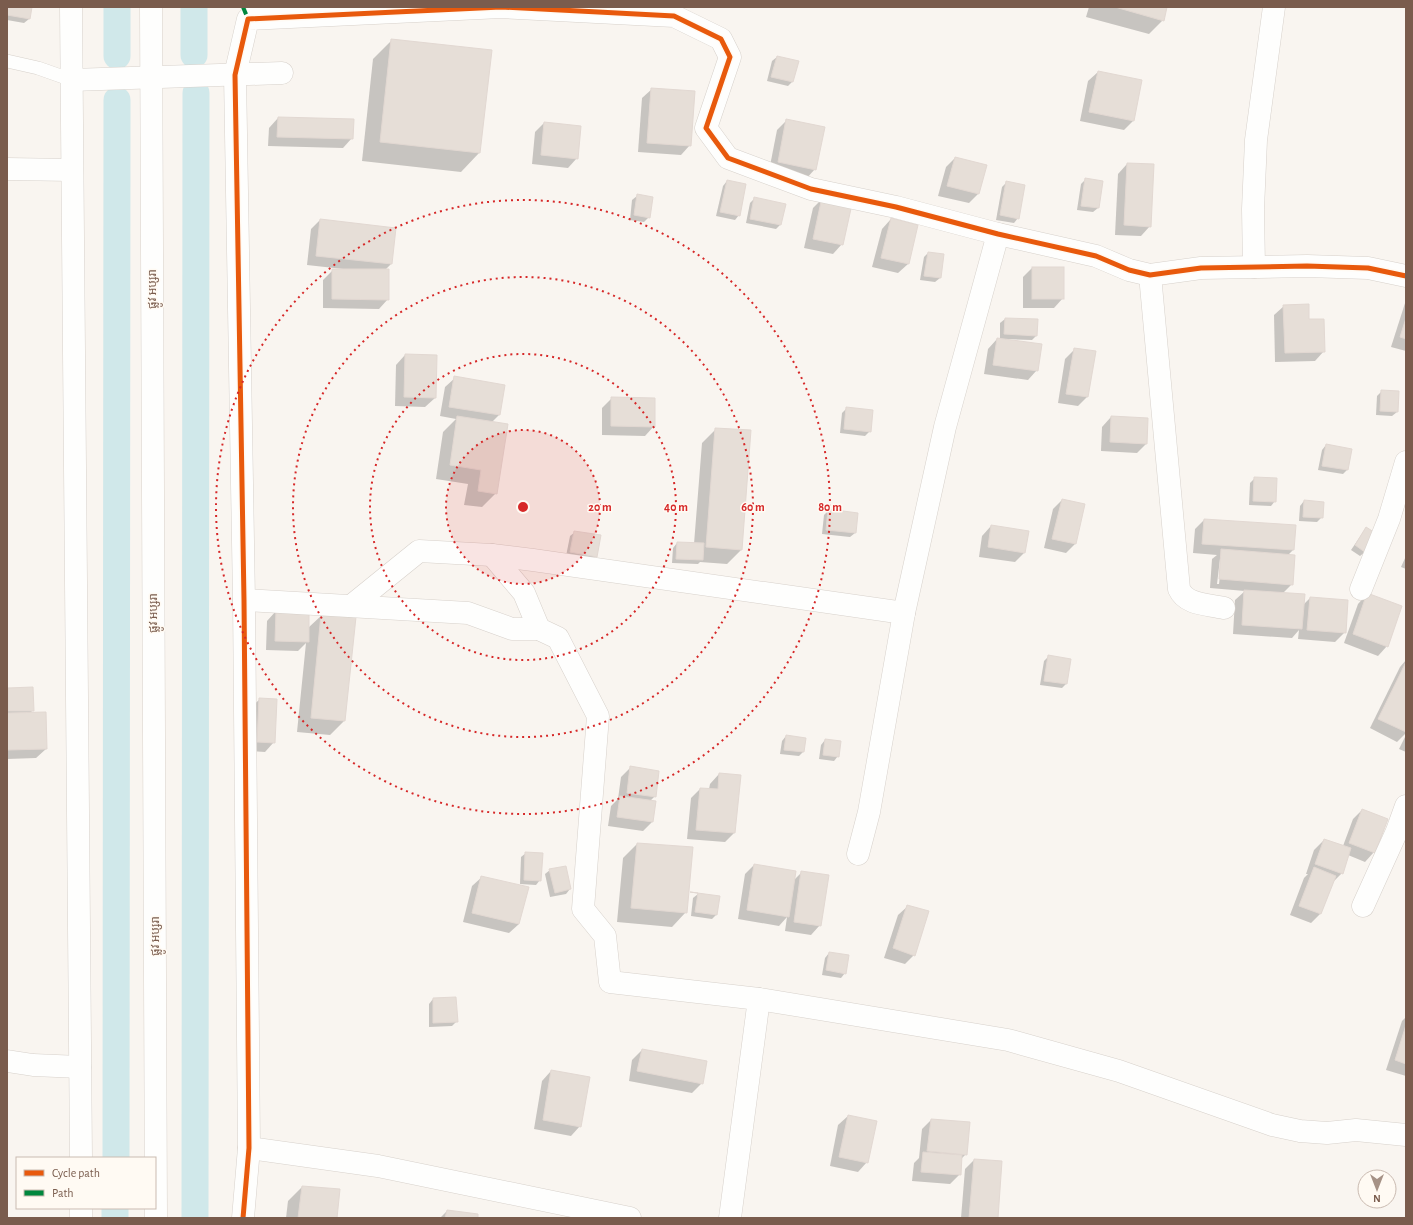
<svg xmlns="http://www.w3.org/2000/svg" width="1413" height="1225" font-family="'Alegreya Sans','Noto Sans Khmer',sans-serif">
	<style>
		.shadow { fill: #0003; fill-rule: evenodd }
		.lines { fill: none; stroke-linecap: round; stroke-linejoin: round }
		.canal { stroke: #d0e8ea; stroke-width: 27 }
		.building { fill: #e6ded7; stroke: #e2d8d2 }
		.lane-casing { stroke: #d7d1cb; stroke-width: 14 }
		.street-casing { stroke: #d7d1cb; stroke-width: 23 }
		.secondary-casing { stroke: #d9d2cb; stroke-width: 23 }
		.lane { stroke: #fefefd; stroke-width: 13 }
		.street { stroke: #fefefd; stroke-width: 22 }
		.secondary { stroke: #fefefd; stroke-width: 22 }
		.quiet { stroke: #00873e; stroke-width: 4; stroke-dasharray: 8 4; stroke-linecap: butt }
		.cycleway-casing { stroke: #fffaf3; stroke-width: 8 }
		.cycleway { stroke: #e8590c; stroke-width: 5 }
		.ring { fill: none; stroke: #d62828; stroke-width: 2; stroke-dasharray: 2 4 }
		.labels { text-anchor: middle; stroke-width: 3; stroke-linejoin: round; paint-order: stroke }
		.street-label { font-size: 12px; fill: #7a5c4d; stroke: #fffaf3 }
		.centre { fill: #d62828; stroke: #fffaf3; stroke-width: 2 }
		.ring-label { font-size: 12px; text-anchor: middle; font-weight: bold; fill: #d62828; stroke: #fffaf3; stroke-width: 3; stroke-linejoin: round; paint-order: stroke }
	</style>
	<rect width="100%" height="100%" fill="#f9f5f0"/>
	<g class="shadow">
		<polygon points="7,7 31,7 29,19 24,23 7,20"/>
		<polygon points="1089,7 1166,7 1163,20 1149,34 1086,17"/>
		<polygon points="392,40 479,153 461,172 362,161 373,59"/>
		<polygon points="777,57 797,62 792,82 788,86 767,81 772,61"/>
		<polygon points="1098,72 1133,121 1124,130 1080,121 1088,81"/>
		<polygon points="652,89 690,145 681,155 638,152 642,98"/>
		<polygon points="278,118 352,138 343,148 268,146 269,128"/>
		<polygon points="787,120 815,169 806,179 769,171 777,130"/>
		<polygon points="544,123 577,158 568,168 532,164 535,132"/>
		<polygon points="955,158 985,166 978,194 969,203 938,196 946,167"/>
		<polygon points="1127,164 1150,226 1141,236 1115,235 1118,174"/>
		<polygon points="1086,179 1098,208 1093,212 1077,210 1081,184"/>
		<polygon points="727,181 739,215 735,220 716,216 723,186"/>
		<polygon points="1007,182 1018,218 1014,223 996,220 1002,187"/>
		<polygon points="637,196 649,217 644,222 630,220 632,200"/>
		<polygon points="754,199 784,205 780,225 776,229 746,223 750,203"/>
		<polygon points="822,199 842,244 833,254 804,248 813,208"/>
		<polygon points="891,219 917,225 908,264 898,273 872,267 882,229"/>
		<polygon points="320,220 391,264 385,270 388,299 379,309 323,308 323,280 333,270 343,270 343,269 307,265 311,229"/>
		<polygon points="928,253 940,278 935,282 920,280 924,257"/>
		<polygon points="1032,268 1063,268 1063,298 1054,308 1023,308 1023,277"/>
		<polygon points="1406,300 1406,351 1391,347"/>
		<polygon points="1284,306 1308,320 1324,351 1315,361 1275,362 1274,315"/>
		<polygon points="1005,319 1037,320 1036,336 1032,340 1006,339 1037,370 1028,380 984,374 988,349 997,339 1000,340 1000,323"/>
		<polygon points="1075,349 1087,397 1078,406 1058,403 1065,359"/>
		<polygon points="405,355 435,398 425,407 395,406 396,365"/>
		<polygon points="455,378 499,415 491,423 496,493 482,507 464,505 468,484 436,479 443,432 456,419 440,416 445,387"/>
		<polygon points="1381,392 1397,412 1392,416 1376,415 1377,396"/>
		<polygon points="612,398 654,426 645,436 602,435 602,408"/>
		<polygon points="847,408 870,431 865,436 840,433 842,413"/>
		<polygon points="1111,417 1147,419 1146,444 1137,453 1101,451 1102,427"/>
		<polygon points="716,429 741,550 727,564 700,562 698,564 672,563 673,548 677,543 694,544 702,443"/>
		<polygon points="1326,445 1348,469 1343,474 1318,470 1322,450"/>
		<polygon points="1255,478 1275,501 1271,506 1249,505 1250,483"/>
		<polygon points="1062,500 1075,544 1066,553 1044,548 1053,509"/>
		<polygon points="1304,501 1322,517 1317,522 1299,521 1300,506"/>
		<polygon points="829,510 855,533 850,537 822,534 824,515"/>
		<path d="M 1204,520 L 1295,526 L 1293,550 L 1288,555 L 1292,584 L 1283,593 L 1303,605 L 1310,598 L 1345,632 L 1335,642 L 1298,639 L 1299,630 L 1292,638 L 1233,634 L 1235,600 L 1245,591 L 1210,588 L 1212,559 L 1217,555 L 1193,553 L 1195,529 ZM 1220,559 L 1222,559 L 1219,584 L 1217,584 Z"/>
		<polygon points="991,526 1024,553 1015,562 979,557 982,536"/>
		<polygon points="1366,528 1365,552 1360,556 1351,550"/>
		<polygon points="575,532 596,556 591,561 566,556 570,536"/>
		<polygon points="1406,556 1406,569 1401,567"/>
		<polygon points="1367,594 1387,646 1378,656 1344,643 1358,604"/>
		<polygon points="276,611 308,628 322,615 355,618 344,721 330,735 297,732 306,643 298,651 266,650 267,621"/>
		<polygon points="1049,656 1066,684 1062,688 1040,685 1044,661"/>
		<polygon points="1406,660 1406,733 1397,742 1370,728 1400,667"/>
		<polygon points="8,689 33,710 30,713 46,749 36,758 7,759"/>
		<polygon points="260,699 274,742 265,752 248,751 250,708"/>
		<polygon points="1406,735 1406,752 1399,749"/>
		<polygon points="786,736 804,738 803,752 799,756 780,754 782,741"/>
		<polygon points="825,740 838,756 834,761 819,759 821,745"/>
		<polygon points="631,767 655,796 650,801 655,802 652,822 643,831 608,826 611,806 618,799 621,777"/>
		<polygon points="719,774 740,776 734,833 725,842 687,839 691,798 700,789 709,789 710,784"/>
		<polygon points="1362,810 1374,852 1365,862 1348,855 1342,873 1333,882 1321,913 1311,923 1290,915 1304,878 1308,874 1306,874 1314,850 1324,840 1343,846 1353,819"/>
		<polygon points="637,844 692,848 686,912 672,927 617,922 623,858"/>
		<polygon points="526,853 540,880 536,885 520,884 521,857"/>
		<polygon points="754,865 794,880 802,872 820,925 811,935 785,931 787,917 779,926 738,919 745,874"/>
		<polygon points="550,870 570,889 566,894 550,897 545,874"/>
		<polygon points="482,877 519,924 509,933 463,922 472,886"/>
		<polygon points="698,894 716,915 712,919 691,916 693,898"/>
		<polygon points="908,906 914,955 905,964 884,958 898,915"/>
		<polygon points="829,953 845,973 841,978 822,975 825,958"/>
		<polygon points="433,999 456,1022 452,1026 429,1027 429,1004"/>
		<polygon points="1406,1017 1406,1076 1386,1070 1402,1021"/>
		<polygon points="642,1050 702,1083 692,1093 629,1081 632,1060"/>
		<polygon points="551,1071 580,1126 571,1136 534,1129 542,1081"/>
		<polygon points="848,1116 867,1162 858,1172 830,1166 838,1125"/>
		<polygon points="931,1120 966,1154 960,1160 960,1174 950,1184 912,1181 914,1163 919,1158 922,1129"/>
		<polygon points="974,1160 997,1218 961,1218 965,1169"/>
		<polygon points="302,1187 336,1218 286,1218 288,1201"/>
		<polygon points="447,1211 477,1218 440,1218"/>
		<polygon points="927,1217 939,1218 926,1218"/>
	</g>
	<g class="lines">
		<g class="canal">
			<polyline points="117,7 117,56"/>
			<polyline points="194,7 194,55"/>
			<polyline points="116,1158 117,100"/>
			<polyline points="115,1218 115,1208"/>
			<polyline points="195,1218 196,93"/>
		</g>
	</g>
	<g class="building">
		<polygon points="7,7 32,7 30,19 7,15"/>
		<polygon points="1115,7 1167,7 1164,21"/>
		<polygon points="391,39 492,50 480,153 380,142"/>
		<polygon points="777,56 799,61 793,82 771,77"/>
		<polygon points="1098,71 1142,80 1134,121 1089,112"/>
		<polygon points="651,88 695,91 691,146 647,143"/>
		<polygon points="278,117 354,119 353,139 277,137"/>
		<polygon points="786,119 825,127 816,170 778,162"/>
		<polygon points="544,122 581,126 578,159 541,155"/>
		<polygon points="955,157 987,165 979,194 947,186"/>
		<polygon points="1127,163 1154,164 1151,227 1124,225"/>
		<polygon points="1085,178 1103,181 1099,208 1081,206"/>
		<polygon points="727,180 746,184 740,216 720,212"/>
		<polygon points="1006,181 1025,185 1019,219 1000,215"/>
		<polygon points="637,194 653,197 650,218 634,215"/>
		<polygon points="754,197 786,204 781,225 750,219"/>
		<polygon points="822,197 852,204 843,245 813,239"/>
		<polygon points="891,218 918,225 909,264 881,258"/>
		<polygon points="320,219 396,228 392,264 316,256"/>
		<polygon points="928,252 944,254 941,278 924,276"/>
		<rect x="1032" y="267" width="32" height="32"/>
		<polygon points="332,269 389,269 389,300 332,299"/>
		<polygon points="1309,304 1309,319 1324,319 1325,352 1285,353 1283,305"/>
		<polygon points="1005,318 1038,319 1037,336 1004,334"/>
		<polygon points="1406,318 1406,339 1400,337"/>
		<polygon points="997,338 1042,344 1038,371 993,365"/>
		<polygon points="1074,348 1096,351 1088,397 1066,394"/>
		<polygon points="405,354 437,355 436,398 404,397"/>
		<polygon points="454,376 505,385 500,415 449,407"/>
		<polygon points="1381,390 1399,391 1398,412 1380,411"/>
		<polygon points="611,397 655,398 655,427 611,426"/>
		<polygon points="846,407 873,410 871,432 844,429"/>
		<polygon points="457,416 508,424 497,494 478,491 481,470 450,465"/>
		<polygon points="1111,416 1148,418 1147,444 1110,442"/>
		<polygon points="715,428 751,430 742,550 706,547"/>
		<polygon points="1326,444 1352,449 1348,470 1322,466"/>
		<polygon points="1254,477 1277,478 1276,502 1253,501"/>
		<polygon points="1062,499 1085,504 1076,544 1052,539"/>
		<polygon points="1304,500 1324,502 1323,518 1303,517"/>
		<polygon points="828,509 858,513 856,533 826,530"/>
		<polygon points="1204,519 1296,525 1294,550 1202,544"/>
		<polygon points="991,525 1029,531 1025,553 988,547"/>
		<polygon points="1366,527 1377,534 1366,553 1355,545"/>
		<polygon points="574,531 601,535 597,557 570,552"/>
		<polygon points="677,542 704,543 703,560 676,559"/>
		<polygon points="1221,549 1295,555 1293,585 1219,579"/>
		<polygon points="1244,590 1305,594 1302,629 1242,625"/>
		<polygon points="1367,593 1402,606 1388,647 1353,634"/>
		<polygon points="1310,597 1348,600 1346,633 1307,630"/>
		<polygon points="276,610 309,611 309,642 275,641"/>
		<polygon points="321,614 356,617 345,721 311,718"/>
		<polygon points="1048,655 1071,659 1067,684 1044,681"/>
		<polygon points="1406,662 1406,732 1378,719"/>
		<polygon points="33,687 34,711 8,711 8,688"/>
		<polygon points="259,698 277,699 275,743 257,742"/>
		<polygon points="46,712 47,749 7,750 7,713"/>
		<polygon points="786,735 806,738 804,752 784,750"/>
		<polygon points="825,739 841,741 839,757 823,755"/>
		<polygon points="630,766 659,771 656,797 627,793"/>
		<polygon points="719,773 741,775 735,833 696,830 700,788 718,789"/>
		<polygon points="620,796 656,801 653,822 617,817"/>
		<polygon points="1362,809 1388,819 1375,853 1349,843"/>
		<polygon points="1324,839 1351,848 1343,874 1315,864"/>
		<polygon points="637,843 693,847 687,913 631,908"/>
		<polygon points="525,852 543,853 541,881 524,880"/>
		<polygon points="754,864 796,871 789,917 747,910"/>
		<polygon points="566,866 571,889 555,893 549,869"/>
		<polygon points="1314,867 1336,876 1321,914 1299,906"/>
		<polygon points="801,871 829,875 821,926 794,922"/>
		<polygon points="481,876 529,887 519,924 472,913"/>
		<polygon points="690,892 720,896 717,915 695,912 698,893"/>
		<polygon points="907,905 929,911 915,956 893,948"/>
		<polygon points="829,952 849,955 846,974 826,970"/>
		<polygon points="456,997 458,1022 433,1023 433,998"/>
		<polygon points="1406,1025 1406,1064 1395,1060"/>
		<polygon points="642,1049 707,1061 703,1084 637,1071"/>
		<polygon points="551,1070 590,1077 581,1127 543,1120"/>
		<polygon points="848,1115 877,1121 868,1163 839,1157"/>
		<polygon points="931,1119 970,1122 967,1155 927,1151"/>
		<polygon points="923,1152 962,1155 961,1175 921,1172"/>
		<polygon points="974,1159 1002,1161 998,1218 969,1218"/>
		<polygon points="302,1186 340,1189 337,1218 298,1218"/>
		<polygon points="447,1210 478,1214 478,1218 445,1218"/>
	</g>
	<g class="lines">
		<g class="lane-casing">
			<polyline id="lane" points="7,61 38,68 72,80"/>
		</g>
		<g class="street-casing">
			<g id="street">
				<polyline points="71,7 81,1158"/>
				<polyline points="72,80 282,73"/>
				<polyline points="7,169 72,170"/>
				<polyline points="1254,267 1253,209 1256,140 1274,7"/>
				<path d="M 1150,275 L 1179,589 C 1186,605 1207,604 1224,608"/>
				<polyline points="492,555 524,593 539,629"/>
				<polyline points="1361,589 1389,519 1406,462"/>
				<polyline points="244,600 468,613 512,629 539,629 558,638 598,716 583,909 605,936 610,982 759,999 1008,1040 1119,1071 1272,1125 1300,1131 1327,1133 1356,1130 1406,1135"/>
				<polyline points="351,606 419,551 492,555 533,560 904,613"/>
				<polyline points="858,854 869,812 904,613 945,427 998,234"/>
				<polyline points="1363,906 1397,831 1406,806"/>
				<polyline points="7,1061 33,1065 80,1067"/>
				<polyline points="249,1148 378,1166 630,1218"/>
				<polyline points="81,1208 81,1218"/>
				<polyline points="243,1218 249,1148 244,600 235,75 248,19 501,7 674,16 721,39 730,57 706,128 728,158 811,189 896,207 998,234 1096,256 1129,270 1150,275 1201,268 1307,266 1368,268 1406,276"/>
				<polyline points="730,1218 759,999"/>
			</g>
		</g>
		<g class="secondary-casing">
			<polyline id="secondary" points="151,7 156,1218"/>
		</g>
		<use href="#lane" class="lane"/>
		<use href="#street" class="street"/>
		<use href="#secondary" class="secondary"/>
		<polyline class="quiet" points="243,7 248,19"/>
		<g class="cycleway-casing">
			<polyline id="cycleway" points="243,1218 249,1148 244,600 235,75 248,19 501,7 674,16 721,39 730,57 706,128 728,158 811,189 896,207 998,234 1096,256 1129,270 1150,275 1201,268 1307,266 1368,268 1406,276"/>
		</g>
		<use href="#cycleway" class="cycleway"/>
	</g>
	<circle cx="523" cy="507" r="77" fill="#d62828" fill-opacity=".12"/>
	<g class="ring">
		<circle cx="523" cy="507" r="77"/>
		<circle cx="523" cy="507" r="153"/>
		<circle cx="523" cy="507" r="230"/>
		<circle cx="523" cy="507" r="307"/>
	</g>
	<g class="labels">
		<g class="street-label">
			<text transform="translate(152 289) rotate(-90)" y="4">ផ្លូវ អប្សរា</text>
			<text transform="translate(153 613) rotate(-90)" y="4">ផ្លូវ អប្សរា</text>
			<text transform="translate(155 936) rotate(-90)" y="4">ផ្លូវ អប្សរា</text>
		</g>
	</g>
	<circle cx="523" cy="507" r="6" class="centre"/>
	<g class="ring-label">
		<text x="600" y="511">20 m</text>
		<text x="676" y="511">40 m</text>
		<text x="753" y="511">60 m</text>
		<text x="830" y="511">80 m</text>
	</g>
	<rect width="1413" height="1225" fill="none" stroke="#7a5c4d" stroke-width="16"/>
	<rect x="16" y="1157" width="140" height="52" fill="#fffaf3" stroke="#cabbb1"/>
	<rect x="24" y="1170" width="20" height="6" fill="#e8590c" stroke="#cabbb1"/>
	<text x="52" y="1177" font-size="12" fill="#7a5c4d">Cycle path</text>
	<rect x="24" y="1190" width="20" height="6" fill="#00873e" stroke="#cabbb1"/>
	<text x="52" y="1197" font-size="12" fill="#7a5c4d">Path</text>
	<g transform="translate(1377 1189) rotate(180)"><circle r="19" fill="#fffaf3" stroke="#cabbb1"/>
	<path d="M0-3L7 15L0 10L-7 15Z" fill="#a69286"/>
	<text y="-6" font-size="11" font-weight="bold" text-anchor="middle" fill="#7a5c4d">N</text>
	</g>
</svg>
